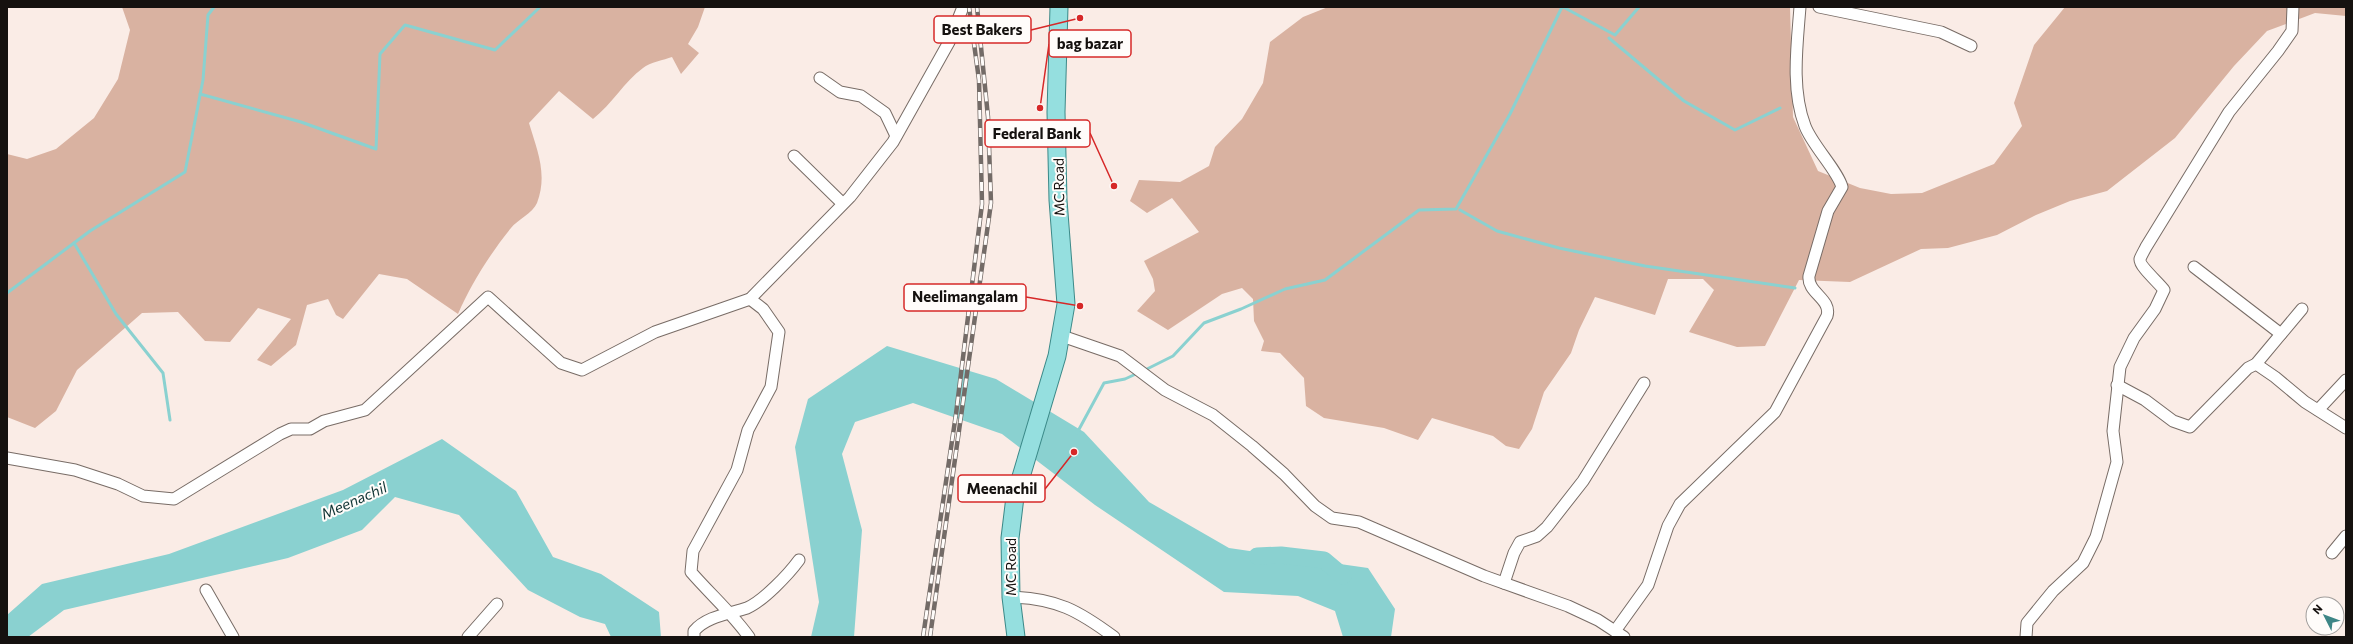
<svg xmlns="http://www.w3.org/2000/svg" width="2353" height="644" font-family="Commissioner,sans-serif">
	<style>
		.green { fill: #d9b2a1 }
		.water { fill: #8ad1d0 }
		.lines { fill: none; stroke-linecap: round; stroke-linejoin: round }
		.stream { stroke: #8ad1d0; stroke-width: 3 }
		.river { stroke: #8ad1d0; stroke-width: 17 }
		.minor-casing { stroke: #786c66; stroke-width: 13 }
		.primary-casing { stroke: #3b8988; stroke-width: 19 }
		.minor { stroke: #fff; stroke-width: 11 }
		.primary { stroke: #95dfdf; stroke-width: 17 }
		.rail-casing { stroke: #736b67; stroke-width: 4.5 }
		.rail { stroke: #fffcfa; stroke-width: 3; stroke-dasharray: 9; stroke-linecap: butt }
		.labels { text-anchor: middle; stroke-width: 4; stroke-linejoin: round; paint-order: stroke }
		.street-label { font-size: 14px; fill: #15110f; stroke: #fffcfa }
		.water-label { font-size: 15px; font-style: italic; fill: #103434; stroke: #fffcfa }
		.leader { fill: none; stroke: #d62828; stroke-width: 1.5 }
		.callout-dot { fill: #d62828; stroke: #fffcfa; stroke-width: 1.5 }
		.callout { fill: #fffcfa; stroke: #d62828; stroke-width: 1.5 }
		.callout-label { font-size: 15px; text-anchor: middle; font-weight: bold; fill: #15110f }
	</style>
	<rect width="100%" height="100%" fill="#faece6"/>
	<g class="green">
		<path d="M 122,7 L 705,7 L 698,27 L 688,44 L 699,53 L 681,74 L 672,57 C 664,60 650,62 643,68 C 624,82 612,104 593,119 L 559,91 L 529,123 C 537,150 548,174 537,203 C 533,213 517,220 511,228 C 490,254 471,284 458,314 L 407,279 L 379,274 L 343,319 L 336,315 L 328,299 L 307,305 L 296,345 L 271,366 L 257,360 L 291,319 L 258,308 L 230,342 L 205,341 L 178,312 L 142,313 L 77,370 L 56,411 L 35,428 L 7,417 L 7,154 L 27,159 L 56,149 L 94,118 L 118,79 L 130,30 Z"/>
		<polygon points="1328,7 1790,7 1793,117 1818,171 1860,188 1891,194 1922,193 1994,164 2022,126 2014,103 2034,45 2065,7 2346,7 2346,16 2315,13 2267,31 2234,66 2175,138 2107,191 2070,201 2036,215 1997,235 1948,248 1921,249 1850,282 1799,280 1765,346 1737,347 1689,332 1714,290 1703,279 1668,279 1655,315 1595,297 1579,330 1571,353 1544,392 1532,429 1519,449 1506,446 1493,436 1432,418 1418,440 1384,428 1324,418 1306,406 1304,378 1280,353 1261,351 1264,341 1254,321 1253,299 1242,288 1222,294 1168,330 1137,311 1155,291 1153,279 1144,261 1199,232 1172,198 1147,213 1130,201 1139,180 1180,182 1209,166 1215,147 1242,119 1263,83 1270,42 1303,17"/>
	</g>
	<g class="water">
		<polygon points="887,346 996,379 1084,432 1149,502 1229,548 1368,568 1395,609 1391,637 1343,637 1335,611 1298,596 1224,592 1095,505 1002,434 913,403 855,422 842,454 862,530 854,637 811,637 819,602 795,447 808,399"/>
		<polygon points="442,439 516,491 553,557 601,574 659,612 661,637 611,637 605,624 580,617 528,590 459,515 395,497 362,530 288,558 64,610 28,637 7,637 7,615 42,584 169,554 343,490"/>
	</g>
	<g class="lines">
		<g class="stream">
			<polyline points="1563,7 1615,35 1639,7"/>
			<polyline points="1609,38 1684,101 1735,130 1780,108"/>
			<polyline points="200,94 301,122 376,149 380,54 405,25 495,50 540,7"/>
			<polyline points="1460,210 1497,231 1559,248 1645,266 1795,288"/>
			<polyline points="74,243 116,314 163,373 170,420"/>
			<polyline points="7,293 90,231 185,172 203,80 208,15 214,7"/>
			<polyline points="1143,371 1173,356 1204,323 1241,309 1285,289 1325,280 1419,210 1456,209 1510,114 1562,7"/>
			<polyline points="1077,433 1104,383 1125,379 1138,373"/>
		</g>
		<polyline class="river" points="1257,556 1281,555 1324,560 1343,576"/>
		<g class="minor-casing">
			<g id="minor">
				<polyline points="1819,7 1941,32 1971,46"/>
				<polyline points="820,78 840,92 861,96 885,113 896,136"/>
				<polyline points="794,156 842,203"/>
				<polyline points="2194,267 2281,334"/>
				<polyline points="1062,336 1120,356 1165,390 1213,415 1252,446 1284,474 1315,506 1332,518 1359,522 1484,576 1568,606 1598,620 1624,637"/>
				<polyline points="2256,364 2275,377 2305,402 2346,428"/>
				<polyline points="2117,385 2145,400 2173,421 2190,427 2248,368 2256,364 2302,309"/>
				<polyline points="2318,410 2346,380"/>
				<polyline points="7,458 75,470 118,484 143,496 174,499 280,434 291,429 310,429 324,421 365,410 488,297 561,363 582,370 655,332 750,299 850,197 893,142 949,42 963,7"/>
				<polyline points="2332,553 2346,536"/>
				<polyline points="1504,583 1514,553 1520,542 1537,536 1547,527 1583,481 1644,383"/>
				<polyline points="206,590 233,637"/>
				<path d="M 1011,597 C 1056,598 1079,611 1114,637"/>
				<path d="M 1615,631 L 1648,585 L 1668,526 L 1680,504 L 1775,412 L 1827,316 C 1832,299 1807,293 1809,276 L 1828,211 L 1842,187 C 1838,171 1812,145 1805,126 C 1791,89 1797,46 1800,7"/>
				<polyline points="468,637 497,604"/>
				<path d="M 694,637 L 694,631 C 707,616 729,614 747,608 C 763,601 788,575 799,560"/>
				<path d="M 749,637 C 732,613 710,594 691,572 L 693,551 L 737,470 L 748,430 L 771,387 L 779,332 L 763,309 L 750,299"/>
				<path d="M 2026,637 L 2027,623 L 2053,591 L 2083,563 L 2096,537 L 2117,462 L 2113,431 L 2120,367 L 2134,338 L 2155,309 L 2164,290 C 2159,283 2139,266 2140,259 C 2141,256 2144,251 2146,247 L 2229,112 L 2278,51 L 2292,31 L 2293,7"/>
			</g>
		</g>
		<g class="primary-casing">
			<polyline id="primary" points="1016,637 1011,597 1010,538 1015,497 1057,356 1066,304 1058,200 1056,112 1059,7"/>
		</g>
		<use href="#minor" class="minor"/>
		<use href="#primary" class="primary"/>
		<g class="rail-casing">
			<g id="rail">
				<polyline points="923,637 956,414 982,204 979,80 969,7"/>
				<polyline points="930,637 991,203 988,117 977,7"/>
			</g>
		</g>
		<use href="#rail" class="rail"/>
	</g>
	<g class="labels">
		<g class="street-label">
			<text transform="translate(1059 187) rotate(-91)" y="5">MC Road</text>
			<text transform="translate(1011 567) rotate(-90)" y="5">MC Road</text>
		</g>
		<g class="water-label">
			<text transform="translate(354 501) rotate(-24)" y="5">Meenachil</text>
		</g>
	</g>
	<path class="leader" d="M1080 18L1031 30M1040 108L1049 44M1114 186L1090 133M1080 306L1026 297M1074 452L1045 489"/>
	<g class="callout-dot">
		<circle cx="1080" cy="18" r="4"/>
		<circle cx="1040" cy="108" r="4"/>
		<circle cx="1114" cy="186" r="4"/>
		<circle cx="1080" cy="306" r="4"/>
		<circle cx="1074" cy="452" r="4"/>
	</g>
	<g class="callout">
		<rect x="934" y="16" width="97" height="27" rx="4"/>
		<rect x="1049" y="30" width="82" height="27" rx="4"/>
		<rect x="985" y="120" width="105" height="27" rx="4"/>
		<rect x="904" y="284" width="122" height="27" rx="4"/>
		<rect x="958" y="475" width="87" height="27" rx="4"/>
	</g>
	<g class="callout-label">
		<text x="982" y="35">Best Bakers</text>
		<text x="1090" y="49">bag bazar</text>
		<text x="1037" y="139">Federal Bank</text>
		<text x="965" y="302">Neelimangalam</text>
		<text x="1002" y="494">Meenachil</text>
	</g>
	<rect width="2353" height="644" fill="none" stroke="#15110f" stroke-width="16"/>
	<g transform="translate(2325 616) rotate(312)"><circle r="19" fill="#fffcfa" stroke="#a19e9c"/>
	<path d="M0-3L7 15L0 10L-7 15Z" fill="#3e8686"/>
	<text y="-6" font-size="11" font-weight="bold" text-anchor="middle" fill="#15110f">N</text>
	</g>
</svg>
